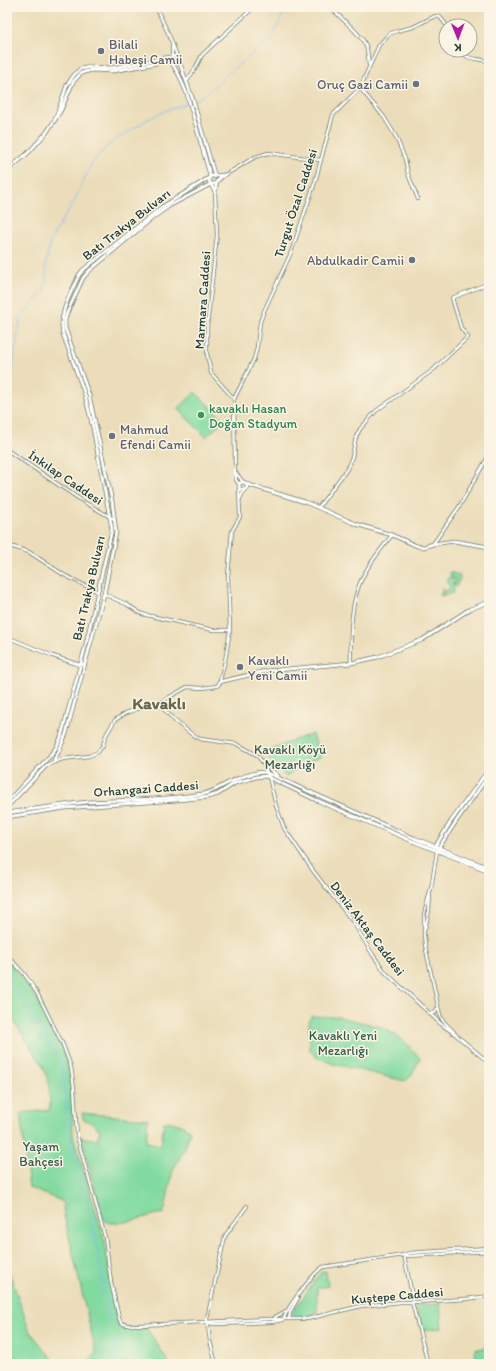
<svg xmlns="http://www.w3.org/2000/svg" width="496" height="1371" font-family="Itim,sans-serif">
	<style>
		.green { fill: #81daa0; stroke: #508c6a }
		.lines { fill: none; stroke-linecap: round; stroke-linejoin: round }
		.stream { stroke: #89bbf6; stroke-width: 1 }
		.tertiary-casing { stroke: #667563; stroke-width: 4 }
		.secondary-casing { stroke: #667563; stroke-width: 4.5 }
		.tertiary { stroke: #fff; stroke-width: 2.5 }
		.secondary { stroke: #fff; stroke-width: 3 }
		.worship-dot { fill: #6b7280; stroke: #fcf5e5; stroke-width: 1.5 }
		.leisure-dot { fill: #2e9e5b; stroke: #fcf5e5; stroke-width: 1.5 }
		.labels { text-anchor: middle; stroke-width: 3; stroke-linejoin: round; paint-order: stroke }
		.worship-label { font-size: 13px; fill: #5b616d; stroke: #fcf5e5; text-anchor: start }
		.street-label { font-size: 13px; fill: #1f3d34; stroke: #fcf5e5 }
		.leisure-label { font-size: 13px; fill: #27864d; stroke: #fcf5e5; text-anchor: start }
		.park-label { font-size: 13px; fill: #335c4a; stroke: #fcf5e5 }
		.district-label { font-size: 17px; font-weight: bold; fill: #65694f; stroke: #fcf5e5 }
	</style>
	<rect width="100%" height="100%" fill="#fcf5e5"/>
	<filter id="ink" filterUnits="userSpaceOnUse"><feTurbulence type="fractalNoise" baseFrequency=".025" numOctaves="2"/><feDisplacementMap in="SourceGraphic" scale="8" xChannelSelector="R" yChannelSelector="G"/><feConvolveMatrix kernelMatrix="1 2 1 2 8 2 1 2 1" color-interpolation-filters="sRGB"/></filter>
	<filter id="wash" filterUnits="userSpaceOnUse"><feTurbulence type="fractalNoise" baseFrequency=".012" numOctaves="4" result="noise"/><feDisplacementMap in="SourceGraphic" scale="16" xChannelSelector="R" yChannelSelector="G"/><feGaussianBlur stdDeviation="0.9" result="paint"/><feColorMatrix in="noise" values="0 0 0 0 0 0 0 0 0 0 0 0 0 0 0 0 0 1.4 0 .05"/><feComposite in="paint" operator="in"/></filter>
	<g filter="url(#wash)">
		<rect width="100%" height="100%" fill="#ebddb9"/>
		<g class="green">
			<polygon points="195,392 224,420 206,437 178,409"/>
			<polygon points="450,572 459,575 460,578 457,586 454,589 453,593 440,596 443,588 444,589 442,594 444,594 445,591 449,589 450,586 447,582 449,577 454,579 453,586 454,587 456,579 450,575"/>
			<path d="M 312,734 L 322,757 C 309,761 297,768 286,777 L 264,753 L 294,740 Z"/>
			<path d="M 7,961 C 21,976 35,993 44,1012 C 48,1022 53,1033 57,1044 L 61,1043 L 66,1060 L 71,1085 L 73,1135 L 105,1242 L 116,1318 L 119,1324 L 124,1328 L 146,1327 L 170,1364 L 86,1364 L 96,1353 L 64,1215 L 62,1201 L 29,1188 L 20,1113 L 50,1110 C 49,1094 50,1080 43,1066 L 7,1011 Z"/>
			<path d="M 311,1016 L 339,1017 L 382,1027 L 402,1039 L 420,1058 C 415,1067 414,1075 405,1081 L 334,1064 L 316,1057 L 310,1051 L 309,1023 Z"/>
			<path d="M 82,1113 L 148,1119 L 146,1142 L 161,1145 L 164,1122 C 173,1120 184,1126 190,1131 L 186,1146 L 173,1170 L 164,1213 C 147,1215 129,1224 111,1223 C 108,1223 106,1221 103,1219 L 81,1137 L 97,1140 L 100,1130 L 92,1123 L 83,1119 Z"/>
			<polygon points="7,1266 30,1332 57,1364 21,1364 7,1347"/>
			<polygon points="326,1271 328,1286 317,1288 317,1313 306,1316 293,1316 292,1313 321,1272"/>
			<polygon points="440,1304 442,1328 423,1330 421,1328 416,1309 417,1305"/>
			<polygon points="489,1348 489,1364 476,1364 475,1349"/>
		</g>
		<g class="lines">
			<g class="stream">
				<polyline points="7,386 12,379 15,351 21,317 44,290 46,283 46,262 50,243 55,232 76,198 91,164 105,148 116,140 148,119 170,109 198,99 208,92 238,65 269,41 274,34 286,7"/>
				<polyline points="7,978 62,1063 69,1129"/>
				<polyline points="70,1136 93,1223 109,1321"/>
				<polyline points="112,1340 114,1355 118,1364"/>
			</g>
		</g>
	</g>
	<g filter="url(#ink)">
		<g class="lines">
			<g class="tertiary-casing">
				<g id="tertiary">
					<polyline points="156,7 169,35 177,56"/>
					<path d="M 330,7 C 340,18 361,33 366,46 C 368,52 368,59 369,65"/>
					<path d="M 460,50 C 470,63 477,56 489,62"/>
					<polyline points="172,56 172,46"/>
					<polyline points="187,81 196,67 202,55 254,7"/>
					<polyline points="360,88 384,117 396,137 405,159 408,174 418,199"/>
					<polyline points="225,175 255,157 268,153 321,160"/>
					<polyline points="215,192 217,235 207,326 207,354 211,373 234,399 235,471 236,480 239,484"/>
					<polyline points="234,399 254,359 257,347 260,322 264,311 290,255 297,235 315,182 333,115 360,88 379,45 389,34 397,31 413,27 435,16 440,17 447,26"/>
					<polyline points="7,450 84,502 110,517 114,519"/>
					<polyline points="236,473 243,482"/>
					<polyline points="240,499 244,490"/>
					<polyline points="318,508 347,469 352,457 356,437 360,429 376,411 433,370 468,337 461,328 452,298 489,283"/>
					<polyline points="433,544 459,507 489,455"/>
					<polyline points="7,545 29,552 64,575 98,592"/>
					<polyline points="104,594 126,604 142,614 213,630 230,630"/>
					<polyline points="7,637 53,656 80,665 84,664"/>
					<path d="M 351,663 C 350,635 350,602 363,576 C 371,561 382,548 392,535"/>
					<polyline points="158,703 175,721 194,736 200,739 237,744 257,755 263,763 269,777 276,806 284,828 314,872 353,922 373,955 385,972 441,1024 455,1034 489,1063"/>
					<polyline points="54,762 63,759 89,756 98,752 103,745 106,735 115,720 126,713 151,704 161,702 187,687 202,688 217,686 219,684 225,661 230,630 228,576 232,531 240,517 239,487"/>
					<polyline points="431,888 424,914 424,935 425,945 440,1015 443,1021 454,1032"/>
					<polyline points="431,889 437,851"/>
					<polyline points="425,929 429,911 430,894"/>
					<polyline points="7,955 25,975 37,993 63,1045 71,1067 74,1088 77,1136 105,1237 111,1282 119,1318 121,1323 127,1325 141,1325 268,1319 307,1319 361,1306 401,1302 416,1302 466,1299 489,1296"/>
					<polyline points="429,1013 435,1013 437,1009"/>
					<polyline points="404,1255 412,1295 412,1302 428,1364"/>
					<polyline points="404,1255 409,1253 423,1252 489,1248"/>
					<polyline points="275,1317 286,1311"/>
					<path d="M 284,1319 C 285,1310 314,1272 323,1267 L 404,1255 L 409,1256 L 489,1251"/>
					<polyline points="289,1319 290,1312 298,1298"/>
					<polyline points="208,1323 215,1324 272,1322 282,1320"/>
					<polyline points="216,1364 210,1341 207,1319 225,1236 247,1206"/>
				</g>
			</g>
			<g class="secondary-casing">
				<g id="secondary">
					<polyline points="170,60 179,75 187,94 210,175 209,181 215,192"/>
					<polyline points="55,120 67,85 74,75 80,69 91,67 112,68 176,56 178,58 193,100 215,177"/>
					<polyline points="7,171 29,152 47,132 61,110 73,82 81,73 92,70 113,71 163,62 170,62"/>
					<polyline points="215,192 217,181"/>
					<circle cx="243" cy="486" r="4"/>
					<polyline points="246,484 305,502 356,524 392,535 417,546 424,547 433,544 454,541 489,547"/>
					<polyline points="219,682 266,671 351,663 378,657 422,640 470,609 489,602"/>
					<path d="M 49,757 L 56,748 L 61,737 L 85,648 L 112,529 L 93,428 L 85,395 L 63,334 C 58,314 71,293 79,275 L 83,270 L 162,207 L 212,176 L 225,175"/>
					<polyline points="55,758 58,753 66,734 74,704 104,594 116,532 112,501 89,395 65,328 65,320 67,313 83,278 89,271 151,219 169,206 211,184 214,184 224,175"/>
					<polyline points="263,763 278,776"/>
					<polyline points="7,802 48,758"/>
					<polyline points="7,807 47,765 54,762 55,758"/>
					<path d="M 7,813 C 34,809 61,805 88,802 C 127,800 165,800 203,794 C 214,792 218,788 228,783 C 238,778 253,772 265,772 L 414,838 L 489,868"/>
					<polyline points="7,817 65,808 177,800 208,797 218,794 235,783 256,777 266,776 316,800 412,841 489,871"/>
					<polyline points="435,847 452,820 489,769"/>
					<polyline points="438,849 457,820 489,775"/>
				</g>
			</g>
			<use href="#tertiary" class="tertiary"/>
			<use href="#secondary" class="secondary"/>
		</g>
	</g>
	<g class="worship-dot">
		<circle cx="101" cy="51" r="4"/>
		<circle cx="416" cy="84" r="4"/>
		<circle cx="412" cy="260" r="4"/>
		<circle cx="112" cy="436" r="4"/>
		<circle cx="240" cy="667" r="4"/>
	</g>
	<circle class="leisure-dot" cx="201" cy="415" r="4"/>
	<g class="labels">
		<g class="worship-label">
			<text x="109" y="49">Bilali<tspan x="109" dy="15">Habeşi Camii</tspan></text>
			<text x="408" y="89" text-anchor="end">Oruç Gazi Camii</text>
			<text x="404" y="265" text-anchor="end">Abdulkadir Camii</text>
			<text x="120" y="434">Mahmud<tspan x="120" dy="15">Efendi Camii</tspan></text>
			<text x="248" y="665">Kavaklı<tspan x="248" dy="15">Yeni Camii</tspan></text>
		</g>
		<g class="street-label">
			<text transform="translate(295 203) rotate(-72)" y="5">Turgut Özal Caddesi</text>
			<text transform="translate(126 224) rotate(-38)" y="5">Batı Trakya Bulvarı</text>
			<text transform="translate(202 300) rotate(-86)" y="5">Marmara Caddesi</text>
			<text transform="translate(66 477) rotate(34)" y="5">İnkılap Caddesi</text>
			<text transform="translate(88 588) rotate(-77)" y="5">Batı Trakya Bulvarı</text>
			<text transform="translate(146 788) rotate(-4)" y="5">Orhangazi Caddesi</text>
			<text transform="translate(368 928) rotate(53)" y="5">Deniz Aktaş Caddesi</text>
			<text transform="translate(397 1295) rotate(-5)" y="5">Kuştepe Caddesi</text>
		</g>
		<g class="leisure-label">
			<text x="209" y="413">kavaklı Hasan<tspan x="209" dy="15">Doğan Stadyum</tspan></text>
		</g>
		<g class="park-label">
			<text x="290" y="754">Kavaklı Köyü<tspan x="290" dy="15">Mezarlığı</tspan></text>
			<text x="343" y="1040">Kavaklı Yeni<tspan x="343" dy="15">Mezarlığı</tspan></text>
			<text x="41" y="1151">Yaşam<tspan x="41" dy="15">Bahçesi</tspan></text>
		</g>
		<g class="district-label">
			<text x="159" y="709">Kavaklı</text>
		</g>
	</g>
	<rect width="496" height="1371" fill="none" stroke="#fcf5e5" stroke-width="24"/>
	<g transform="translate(458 38) rotate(179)"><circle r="19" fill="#fcf5e5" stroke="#a4ab9e"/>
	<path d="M0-3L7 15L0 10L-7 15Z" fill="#b5179e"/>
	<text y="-6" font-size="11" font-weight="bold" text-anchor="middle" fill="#1f3d34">K</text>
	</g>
</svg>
